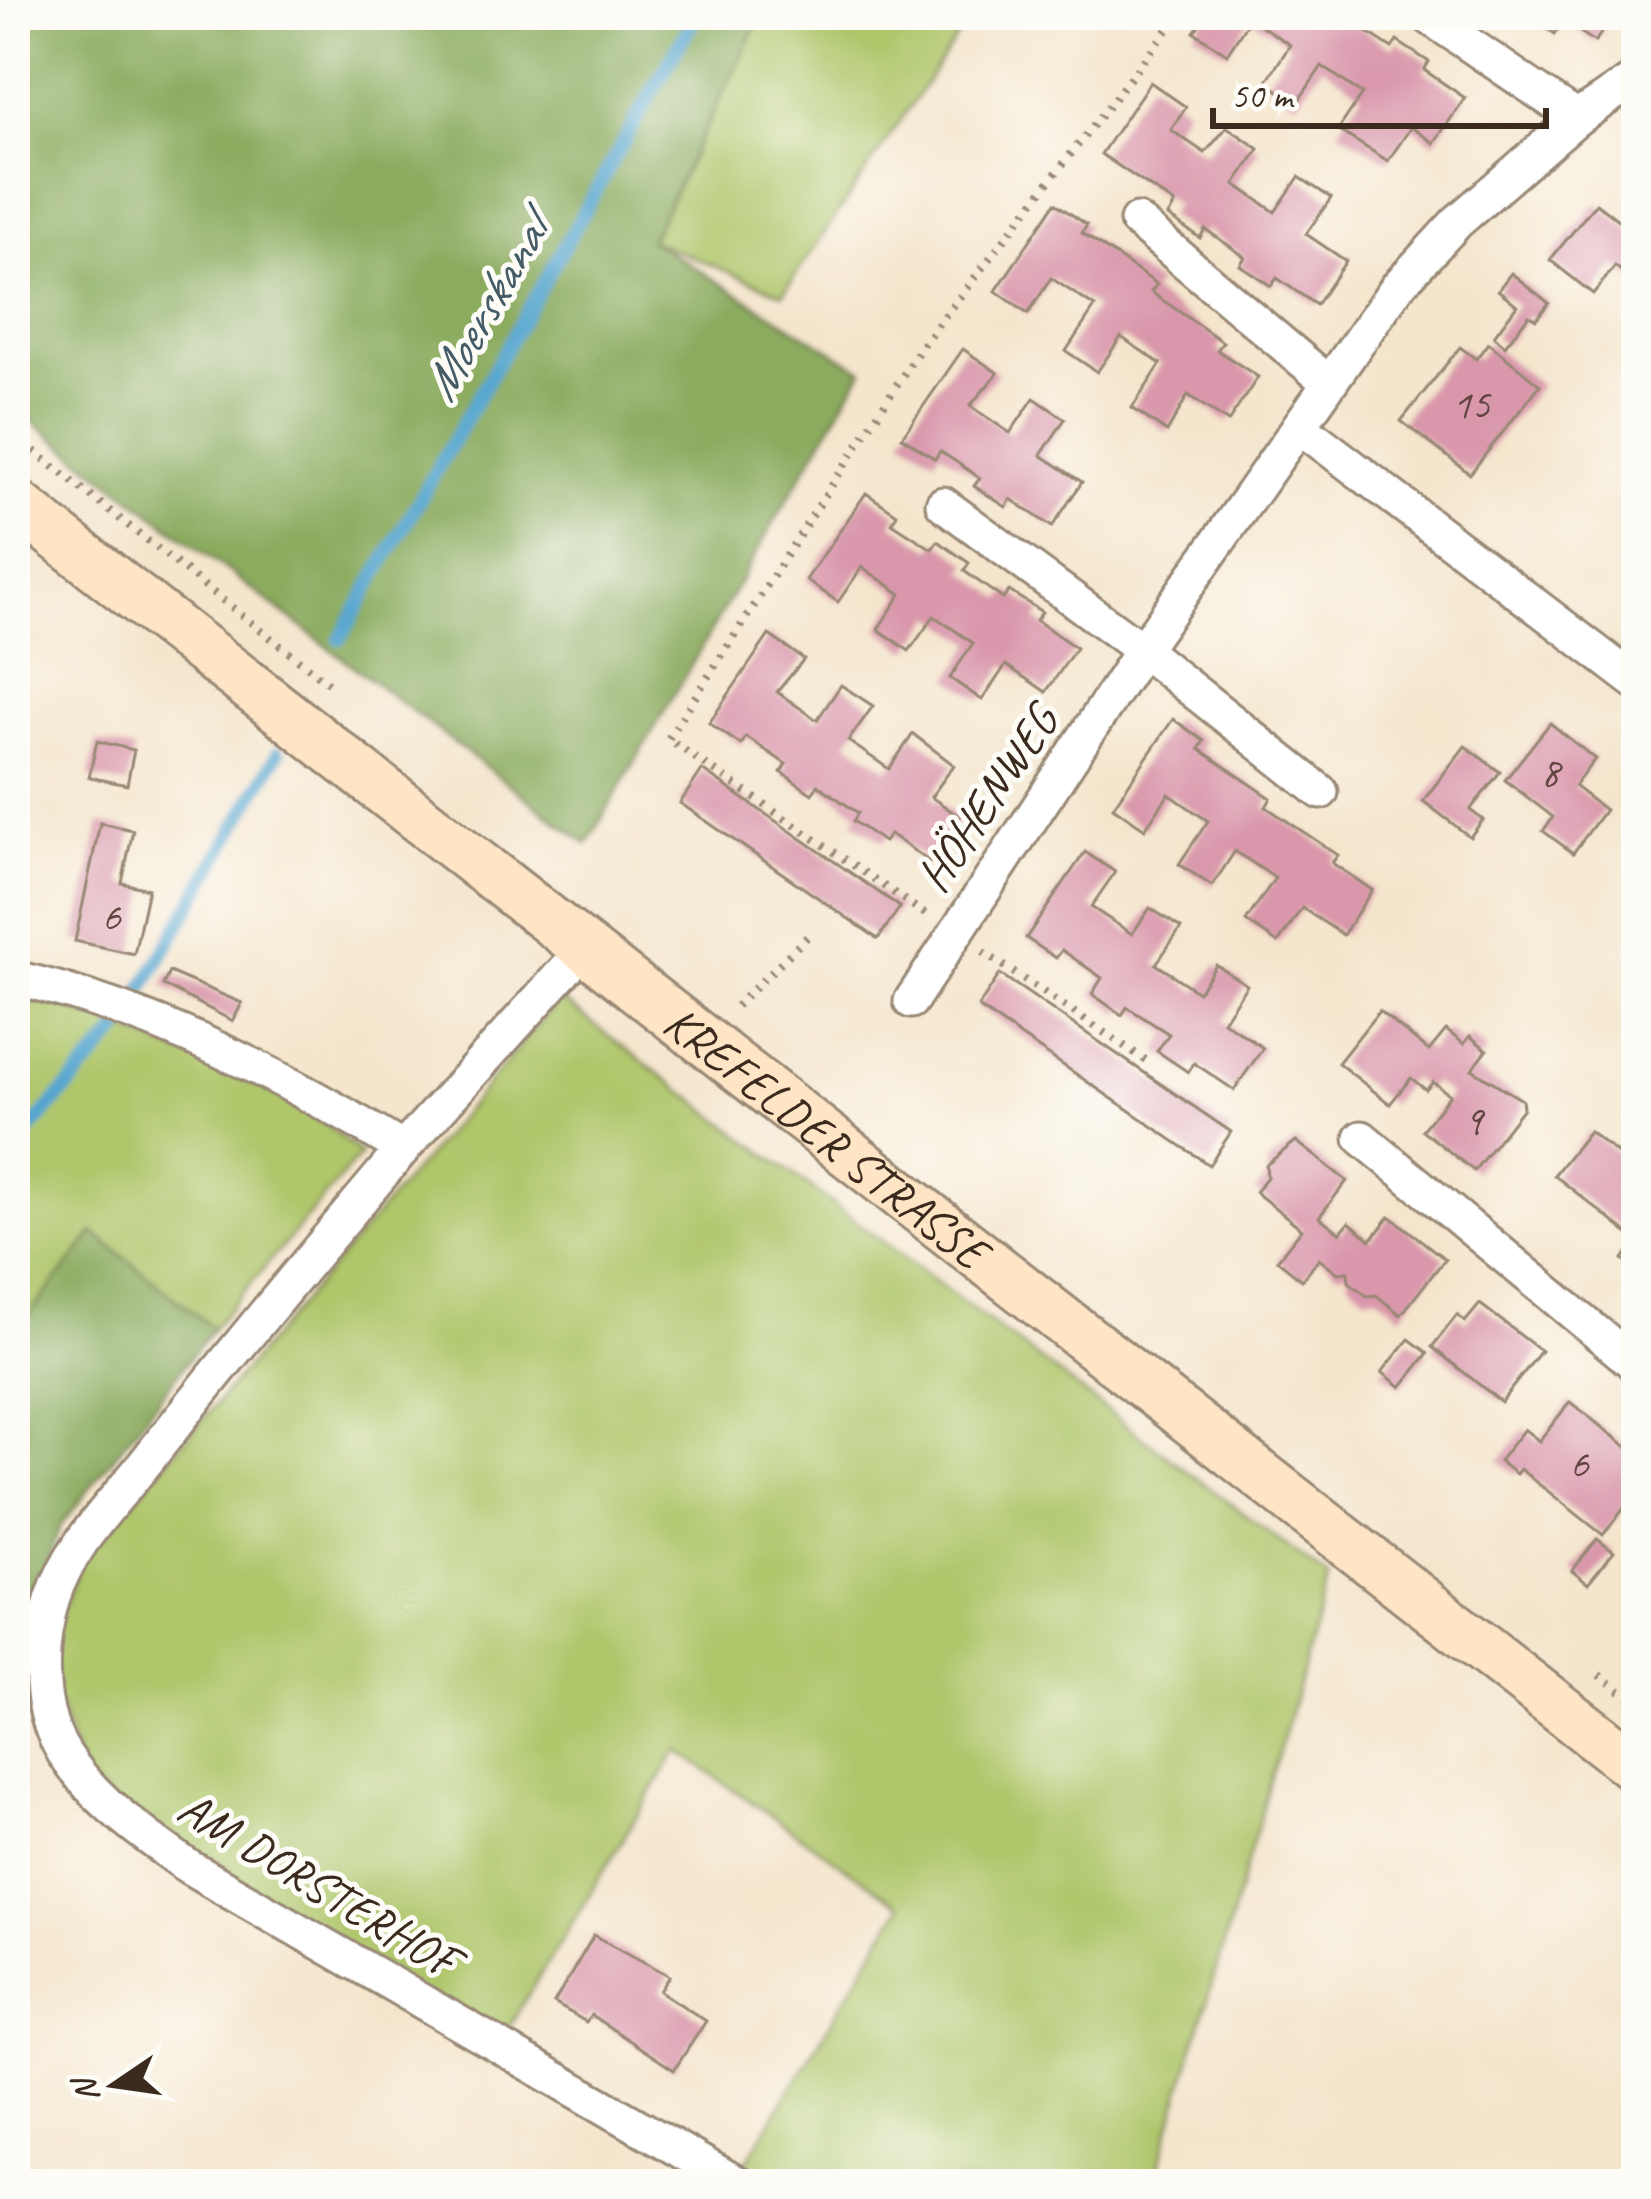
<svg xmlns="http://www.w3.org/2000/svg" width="1651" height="2199" font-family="Caveat,sans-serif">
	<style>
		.green { fill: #afc66a; stroke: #757844; stroke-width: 3 }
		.forest { fill: #8bab5e; stroke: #636a3e; stroke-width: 3 }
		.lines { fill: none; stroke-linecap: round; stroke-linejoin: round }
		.stream { stroke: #55a5cf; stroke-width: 14 }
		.building { fill: #d997ab }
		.street-casing { stroke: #988875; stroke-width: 39 }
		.secondary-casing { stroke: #988875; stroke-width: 54 }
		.path { stroke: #988875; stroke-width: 8; stroke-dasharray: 3 9; stroke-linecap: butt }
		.street { stroke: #fff; stroke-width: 33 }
		.secondary { stroke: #fde5c5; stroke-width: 48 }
		.labels { text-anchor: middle; stroke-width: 10; stroke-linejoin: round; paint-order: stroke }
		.number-label { font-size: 42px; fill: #624541 }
		.street-label { font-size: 48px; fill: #3b2a1e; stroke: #fdfcf7 }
		.water-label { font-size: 51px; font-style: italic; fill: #455b65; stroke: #fdfcf7 }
	</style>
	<rect width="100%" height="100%" fill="#fdfcf7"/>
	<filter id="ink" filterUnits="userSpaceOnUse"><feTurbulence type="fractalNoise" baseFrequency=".00833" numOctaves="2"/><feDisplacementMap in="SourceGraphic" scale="24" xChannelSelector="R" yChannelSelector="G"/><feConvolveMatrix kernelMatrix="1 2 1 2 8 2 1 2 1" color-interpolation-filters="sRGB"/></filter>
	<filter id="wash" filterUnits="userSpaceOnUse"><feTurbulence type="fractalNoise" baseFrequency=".004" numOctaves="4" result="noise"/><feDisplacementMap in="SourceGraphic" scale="48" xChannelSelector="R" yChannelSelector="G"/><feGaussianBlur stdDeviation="2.7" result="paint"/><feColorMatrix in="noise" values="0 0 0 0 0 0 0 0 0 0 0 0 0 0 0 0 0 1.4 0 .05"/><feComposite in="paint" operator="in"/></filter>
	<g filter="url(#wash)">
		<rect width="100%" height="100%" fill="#f4e5cc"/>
		<g class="green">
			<polygon points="762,15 972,15 783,294 650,240"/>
			<polygon points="15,998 79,1010 303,1105 361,1154 213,1328 94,1234 15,1332"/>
			<polygon points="560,999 1329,1578 1154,2184 734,2182 901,1906 677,1750 497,2046 189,1867 85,1779 41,1660 82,1561"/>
		</g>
		<g class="forest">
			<polygon points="15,15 762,15 650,240 863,370 587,844 15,409"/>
			<polygon points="94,1233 213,1328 60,1527 15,1647 15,1332"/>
		</g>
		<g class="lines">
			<g class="stream">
				<polyline points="340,639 696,15"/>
				<polyline points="142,990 278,753"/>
				<polyline points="15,1146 119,1031"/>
			</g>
		</g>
		<g id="blocks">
			<g class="building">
				<polygon points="1206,15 1357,15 1352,22 1392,48 1397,41 1429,62 1424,70 1465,98 1434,143 1411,127 1388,161 1338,130 1362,94 1322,66 1297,103 1266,82 1290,45 1250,18 1227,54 1194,32"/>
				<polygon points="1527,15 1613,15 1595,42 1564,21 1555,34"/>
				<polygon points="1150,82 1186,107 1171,130 1205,153 1227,127 1259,149 1235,184 1275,212 1299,177 1331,198 1306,234 1346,261 1316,305 1277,278 1271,286 1240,265 1245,257 1205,229 1200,238 1168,216 1175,204 1101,154"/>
				<polygon points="1055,203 1087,225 1082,233 1157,284 1151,292 1223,342 1217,350 1258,377 1228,422 1188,395 1167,432 1132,408 1161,364 1121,337 1097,372 1066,351 1095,307 1051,278 1028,314 996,291"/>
				<polygon points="1596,203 1636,234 1636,277 1633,280 1615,266 1593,294 1550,260"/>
				<polygon points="1511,273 1549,303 1536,319 1529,315 1505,346 1494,336 1517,305 1498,290"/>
				<polygon points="1488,343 1540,385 1470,474 1401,421 1460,347 1476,359"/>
				<polygon points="963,349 998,373 970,406 1010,433 1034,398 1065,419 1041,455 1082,482 1052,527 1011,499 1006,507 974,486 980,478 940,451 935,459 902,437"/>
				<polygon points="866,493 897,514 892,523 932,549 938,541 969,563 964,571 1003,599 1009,591 1042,612 1036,620 1076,648 1046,692 1006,665 982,700 950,678 973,643 934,616 909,651 878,629 901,594 862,567 838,602 806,580"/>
				<polygon points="769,635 804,659 777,692 817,720 841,685 873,706 848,741 889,769 913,734 954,765 931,797 960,817 930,862 890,834 884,842 853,821 858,813 818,785 812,794 781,772 786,764 746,737 741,745 709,723"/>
				<polygon points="1173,719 1204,741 1199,749 1271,798 1266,807 1338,855 1332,863 1372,890 1343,935 1302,908 1278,943 1246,921 1275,878 1235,851 1212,886 1179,864 1208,821 1169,794 1145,829 1113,807"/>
				<polygon points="1550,723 1595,759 1574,786 1605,810 1573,853 1543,831 1553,817 1505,780"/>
				<polygon points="97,741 134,750 127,785 89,777"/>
				<polygon points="1465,746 1500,772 1470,810 1483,820 1470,837 1423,801"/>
				<polygon points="702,770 900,907 878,939 680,803"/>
				<polygon points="100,823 133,830 122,883 148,889 134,954 75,941"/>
				<polygon points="1085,852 1115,872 1091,907 1132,934 1150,908 1181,928 1156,964 1198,992 1216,965 1247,985 1223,1021 1263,1048 1234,1090 1194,1063 1188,1072 1157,1051 1169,1034 1127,1007 1122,1015 1092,994 1102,978 1062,950 1056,958 1026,938"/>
				<polygon points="169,972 242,1003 233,1021 163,985"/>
				<polygon points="1000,974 1231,1132 1209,1165 978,1007"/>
				<polygon points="1379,1011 1429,1051 1446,1030 1464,1044 1470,1036 1487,1050 1472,1069 1522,1100 1523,1108 1474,1171 1422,1130 1450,1095 1433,1082 1426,1090 1411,1078 1390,1104 1338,1063"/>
				<polygon points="1589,1131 1636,1168 1636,1240 1554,1175"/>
				<polygon points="1296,1141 1347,1181 1319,1217 1340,1233 1349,1222 1371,1240 1390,1216 1445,1259 1401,1315 1376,1295 1367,1296 1349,1282 1348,1272 1338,1273 1319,1258 1302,1280 1277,1260 1302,1229 1255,1192 1267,1177 1266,1165"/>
				<polygon points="1636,1243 1636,1269 1623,1259"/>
				<polygon points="1480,1304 1541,1351 1501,1402 1432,1347 1457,1315 1465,1322"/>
				<polygon points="1409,1339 1428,1353 1401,1387 1382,1372"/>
				<polygon points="1570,1402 1636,1454 1636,1493 1603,1535 1520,1469 1516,1474 1499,1461 1524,1429 1539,1441"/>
				<polygon points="1597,1539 1614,1552 1588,1584 1572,1571"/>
				<polygon points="594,1935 670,1976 660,1991 706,2021 674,2070 591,2015 586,2022 554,2003"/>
			</g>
		</g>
	</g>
	<g filter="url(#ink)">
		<use href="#blocks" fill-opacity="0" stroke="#988875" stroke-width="3"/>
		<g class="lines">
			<g class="street-casing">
				<g id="street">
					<polyline points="1426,15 1577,118"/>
					<polyline points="1137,221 1329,383"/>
					<polyline points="1299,426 1636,682"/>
					<polyline points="943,504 1142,650 1321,792"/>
					<path d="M 15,978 C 148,1008 287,1078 403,1149 L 586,947"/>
					<polyline points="911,1001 1142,650 1397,287 1457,222 1577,118 1636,78"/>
					<polyline points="1362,1138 1636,1365"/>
					<path d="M 403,1149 C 317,1251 231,1353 149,1458 C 115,1502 68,1546 52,1600 C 41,1639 38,1687 51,1726 C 72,1786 140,1832 189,1867 L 738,2184"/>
				</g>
			</g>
			<g class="secondary-casing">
				<g id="secondary">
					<path id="s1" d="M 15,503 L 1636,1768"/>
				</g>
			</g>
			<g class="path">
				<polyline points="15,436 334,688"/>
				<polyline points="925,914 668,739 923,344 1179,15"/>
				<polyline points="983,952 1147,1061"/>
				<polyline points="736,1006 811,933"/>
				<polyline points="1599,1675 1636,1703"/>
			</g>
			<use href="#street" class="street"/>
			<use href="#secondary" class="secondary"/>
		</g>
	</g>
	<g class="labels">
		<g class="number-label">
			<text x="1471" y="418">15</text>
			<text x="1550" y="786">8</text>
			<text x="111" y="930">6</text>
			<text x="1473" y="1134">9</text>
			<text x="1579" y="1477">6</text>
		</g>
		<g class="street-label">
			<text transform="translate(986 798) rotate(-56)" y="17">HÖHENWEG</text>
			<text dy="17" stroke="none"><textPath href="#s1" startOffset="1029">KREFELDER STRASSE</textPath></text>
			<text transform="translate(318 1883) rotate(31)" y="17">AM DORSTERHOF</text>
		</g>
		<g class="water-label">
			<text transform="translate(484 308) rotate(-60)" y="18">Moerskanal</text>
		</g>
	</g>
	<rect width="1651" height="2199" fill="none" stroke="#fdfcf7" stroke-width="60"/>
	<g transform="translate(114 2085) rotate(257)" stroke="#fdfcf7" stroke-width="9" paint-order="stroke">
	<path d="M0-9L21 45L0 30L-21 45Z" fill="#3b2a1e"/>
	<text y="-18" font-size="33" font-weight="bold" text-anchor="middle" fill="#3b2a1e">N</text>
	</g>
	<path d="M1213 108v18h333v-18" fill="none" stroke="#3b2a1e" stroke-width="6"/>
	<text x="1231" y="108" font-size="36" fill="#3b2a1e" stroke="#fdfcf7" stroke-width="9" paint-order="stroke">50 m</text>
</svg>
